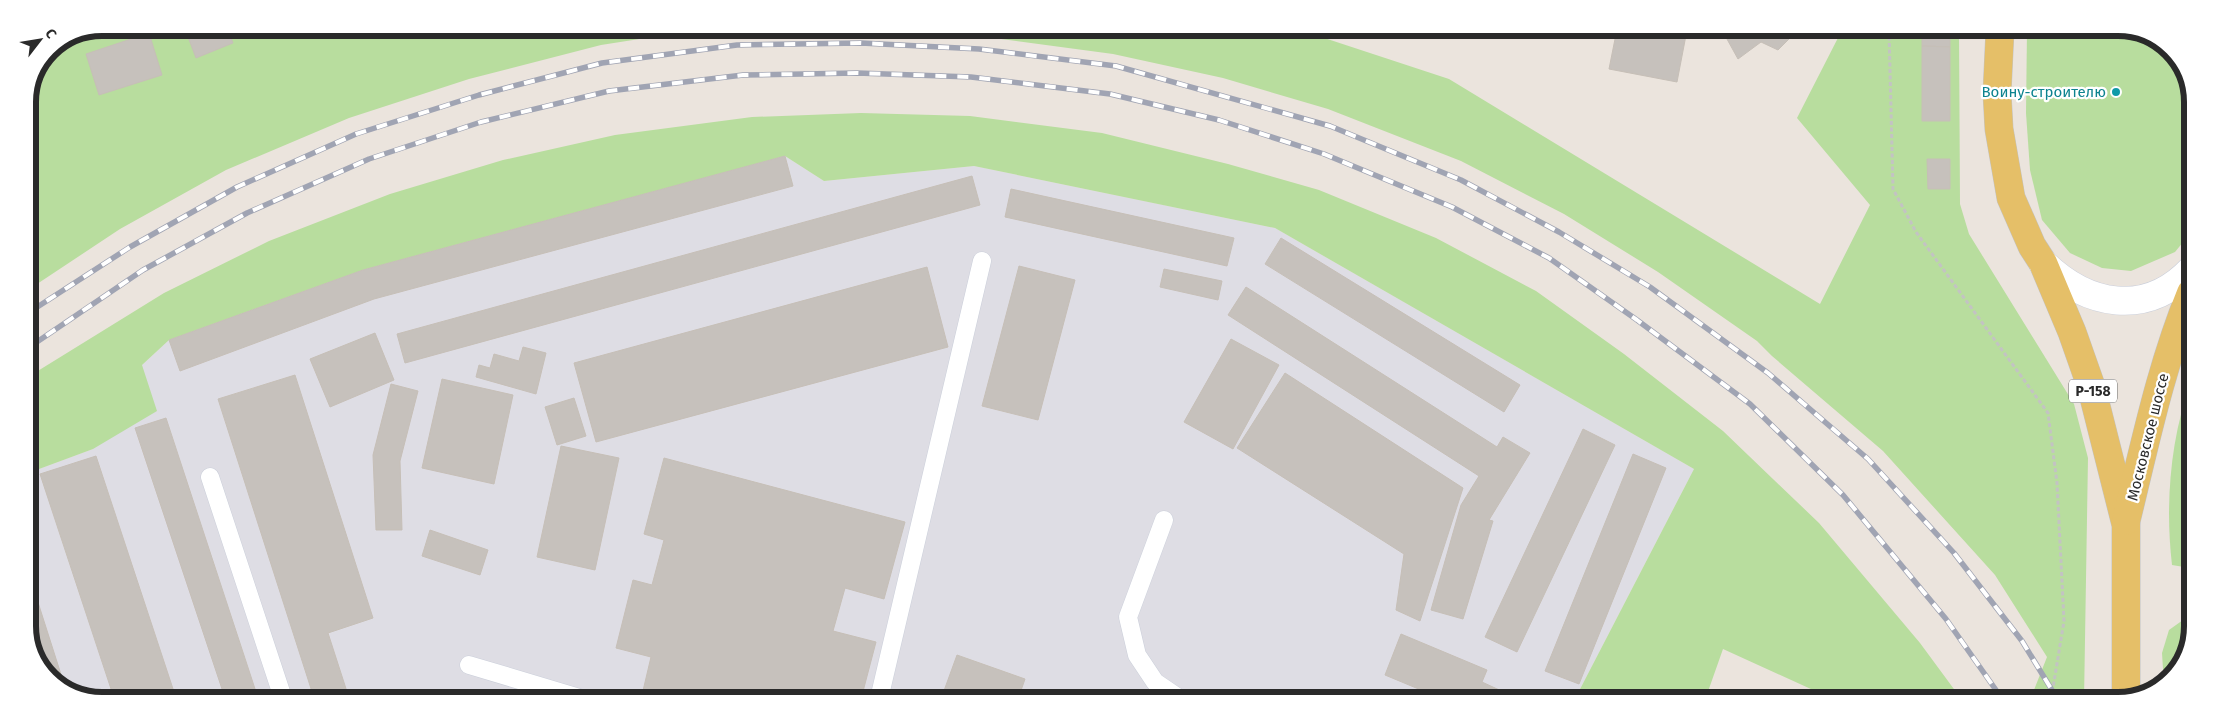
<svg xmlns="http://www.w3.org/2000/svg" width="2220" height="728" font-family="'Fira Sans',sans-serif">
	<style>
		.industrial { fill: #dedde4 }
		.green { fill: #b8dd9e }
		.building { fill: #c6c1bc; stroke: #c6bfb7 }
		.lines { fill: none; stroke-linecap: round; stroke-linejoin: round }
		.lane-casing { stroke: #cbcfda; stroke-width: 19 }
		.secondary-casing { stroke: #cbcfda; stroke-width: 29 }
		.primary-casing { stroke: #c3c3c3; stroke-width: 29 }
		.path { stroke: #c3c3c3; stroke-width: 3; stroke-dasharray: 4 2.5; stroke-linecap: butt }
		.lane { stroke: #fff; stroke-width: 18 }
		.secondary { stroke: #fff; stroke-width: 28 }
		.primary { stroke: #e5bf68; stroke-width: 28 }
		.rail-casing { stroke: #a0a4b3; stroke-width: 5.5 }
		.rail { stroke: #fff; stroke-width: 4; stroke-dasharray: 11; stroke-linecap: butt }
		.culture-dot { fill: #0f9aa8; stroke: #fff; stroke-width: 2 }
		.labels { text-anchor: middle; stroke-width: 4.5; stroke-linejoin: round; paint-order: stroke }
		.shield { fill: #fff; stroke: #6a6a6a; stroke-width: 1 }
		.shield-label { font-size: 14px; font-weight: bold; fill: #2a2a2a }
		.culture-label { font-size: 15px; fill: #0d838f; stroke: #fff; text-anchor: end }
		.street-label { font-size: 15px; fill: #2a2a2a; stroke: #fff }
		.rim { fill: none; stroke: #2a2a2a; stroke-width: 6 }
	</style>
	<rect width="100%" height="100%" fill="#ebe4dd"/>
	<polygon class="industrial" points="785,156 824,181 974,166 1275,228 1694,469 1577,695 1578,700 82,698 46,675 28,631 28,479 31,472 93,449 142,365 169,340 363,270"/>
	<g class="green">
		<polygon points="102,28 710,28 601,45 469,79 349,118 226,170 120,229 28,290 28,102 49,49"/>
		<polygon points="855,28 1297,29 1449,79 1820,304 1870,205 1797,118 1841,32 1838,30 1959,30 1960,204 1969,234 2074,404 2088,458 2084,700 2030,700 2047,657 1995,575 1883,451 1772,356 1757,341 1658,272 1564,214 1461,161 1328,109 1223,78 1113,54 972,35"/>
		<polygon points="2027,30 2138,30 2174,53 2192,97 2192,231 2175,252 2131,271 2102,268 2070,253 2042,220 2030,170 2026,113"/>
		<polygon points="861,113 970,116 1102,133 1228,164 1319,190 1436,238 1536,291 1624,354 1723,431 1819,523 1920,643 1962,700 1835,700 1723,649 1705,700 1578,700 1577,695 1694,469 1275,228 974,166 824,181 785,156 363,270 169,340 142,365 157,411 93,449 31,472 28,479 28,377 164,293 269,241 390,194 503,160 615,135 752,117"/>
		<path d="M 2191,382 L 2190,568 L 2172,565 C 2165,505 2170,439 2191,382 Z"/>
		<polygon points="2190,615 2190,646 2164,684 2162,653 2169,630"/>
	</g>
	<g class="building">
		<polygon points="189,28 227,28 233,43 196,58 185,29"/>
		<polygon points="1617,29 1687,30 1677,82 1609,69"/>
		<polygon points="1687,30 1798,30 1778,50 1761,42 1738,59 1722,30 1686,37"/>
		<polygon points="1922,30 1950,30 1950,47 1922,46"/>
		<polygon points="149,33 162,75 99,95 86,54"/>
		<polygon points="1922,46 1950,47 1950,121 1922,121"/>
		<polygon points="785,156 793,186 374,299 180,371 169,340 363,270"/>
		<polygon points="1927,159 1950,159 1950,189 1928,189"/>
		<polygon points="972,176 980,205 405,363 397,334"/>
		<polygon points="1011,189 1234,238 1227,266 1005,217"/>
		<polygon points="1281,238 1520,385 1504,412 1265,264"/>
		<polygon points="1019,266 1075,280 1038,420 982,406"/>
		<polygon points="927,267 948,347 596,442 574,363"/>
		<polygon points="1164,269 1222,281 1218,300 1160,287"/>
		<polygon points="1246,287 1497,447 1503,437 1530,453 1489,520 1493,521 1463,619 1431,610 1461,505 1479,476 1228,315"/>
		<polygon points="375,333 394,380 330,407 310,359"/>
		<polygon points="1231,339 1279,365 1233,449 1184,422"/>
		<polygon points="523,347 546,353 536,394 476,377 479,365 490,368 494,354 519,361"/>
		<polygon points="1285,373 1463,488 1420,621 1396,610 1404,554 1237,448"/>
		<polygon points="295,375 373,618 328,633 349,698 314,698 218,399"/>
		<polygon points="442,379 513,395 494,484 422,468"/>
		<polygon points="391,384 418,391 400,461 402,530 376,530 373,455"/>
		<polygon points="574,398 586,436 557,445 545,407"/>
		<polygon points="166,418 258,698 225,698 135,428"/>
		<polygon points="1583,429 1615,445 1517,652 1485,637"/>
		<polygon points="561,446 619,458 595,570 537,557"/>
		<polygon points="1633,454 1666,468 1579,684 1545,671"/>
		<polygon points="96,456 176,698 114,698 40,474"/>
		<polygon points="664,458 905,522 884,599 845,588 833,631 876,642 861,699 655,699 642,695 651,657 616,648 633,580 652,585 664,540 644,534"/>
		<polygon points="430,530 488,550 480,575 422,556"/>
		<polygon points="28,571 65,687 46,675 28,631"/>
		<polygon points="1401,634 1487,670 1482,682 1521,700 1445,700 1385,675"/>
		<polygon points="957,655 1025,679 1018,699 941,699"/>
	</g>
	<g class="lines">
		<g class="lane-casing">
			<g id="lane">
				<polyline points="210,477 283,698"/>
				<polyline points="1164,520 1128,617 1137,655 1155,682 1180,699"/>
				<polyline points="469,665 583,699"/>
				<polyline points="879,699 982,261"/>
			</g>
		</g>
		<g class="secondary-casing">
			<path id="secondary" d="M 2043,263 C 2087,306 2146,318 2192,269"/>
		</g>
		<g class="primary-casing">
			<g id="primary">
				<polyline points="2000,30 1997,93 1999,129 2011,198 2032,246 2043,263 2072,332 2091,386 2126,525 2126,698"/>
				<path d="M 2126,521 C 2145,444 2161,366 2191,293"/>
			</g>
		</g>
		<polyline class="path" points="1889,30 1893,189 1916,232 2048,413 2057,483 2064,621 2051,700"/>
		<use href="#lane" class="lane"/>
		<use href="#secondary" class="secondary"/>
		<use href="#primary" class="primary"/>
		<g class="rail-casing">
			<g id="rail">
				<polyline points="28,313 130,247 237,187 356,134 479,95 602,63 737,45 861,43 979,49 1116,66 1330,126 1461,180 1559,232 1650,287 1768,373 1868,459 1954,553 2022,641 2058,700"/>
				<polyline points="28,348 143,270 247,213 369,159 481,122 609,91 743,75 857,73 971,77 1110,94 1219,120 1324,154 1452,207 1549,258 1637,320 1750,404 1843,495 1946,619 2003,700"/>
			</g>
		</g>
		<use href="#rail" class="rail"/>
	</g>
	<circle class="culture-dot" cx="2116" cy="92" r="5"/>
	<g class="labels">
		<rect class="shield" x="2069" y="379.5" width="48" height="23" rx="4"/>
		<g class="shield-label">
			<text x="2093" y="396">Р-158</text>
		</g>
		<g class="culture-label">
			<text x="2106" y="97">Воину-строителю</text>
		</g>
		<g class="street-label">
			<text transform="translate(2148 437) rotate(-76)" y="5">Московское шоссе</text>
		</g>
	</g>
	<path d="M0 0H2220V728H0ZM102 36H2118A66 66 0 0 1 2184 102V626A66 66 0 0 1 2118 692H102A66 66 0 0 1 36 626V102A66 66 0 0 1 102 36Z" fill="#fff" fill-rule="evenodd"/>
	<path class="rim" d="M102 36H2118A66 66 0 0 1 2184 102V626A66 66 0 0 1 2118 692H102A66 66 0 0 1 36 626V102A66 66 0 0 1 102 36Z"/>
	<g transform="translate(40 40) rotate(59)" stroke="#ffffff" stroke-width="4" paint-order="stroke">
	<path d="M0-4L9 19L0 12L-9 19Z" fill="#2a2a2a"/>
	<text y="-8" font-size="14" font-weight="bold" text-anchor="middle" fill="#2a2a2a">С</text>
	</g>
</svg>
